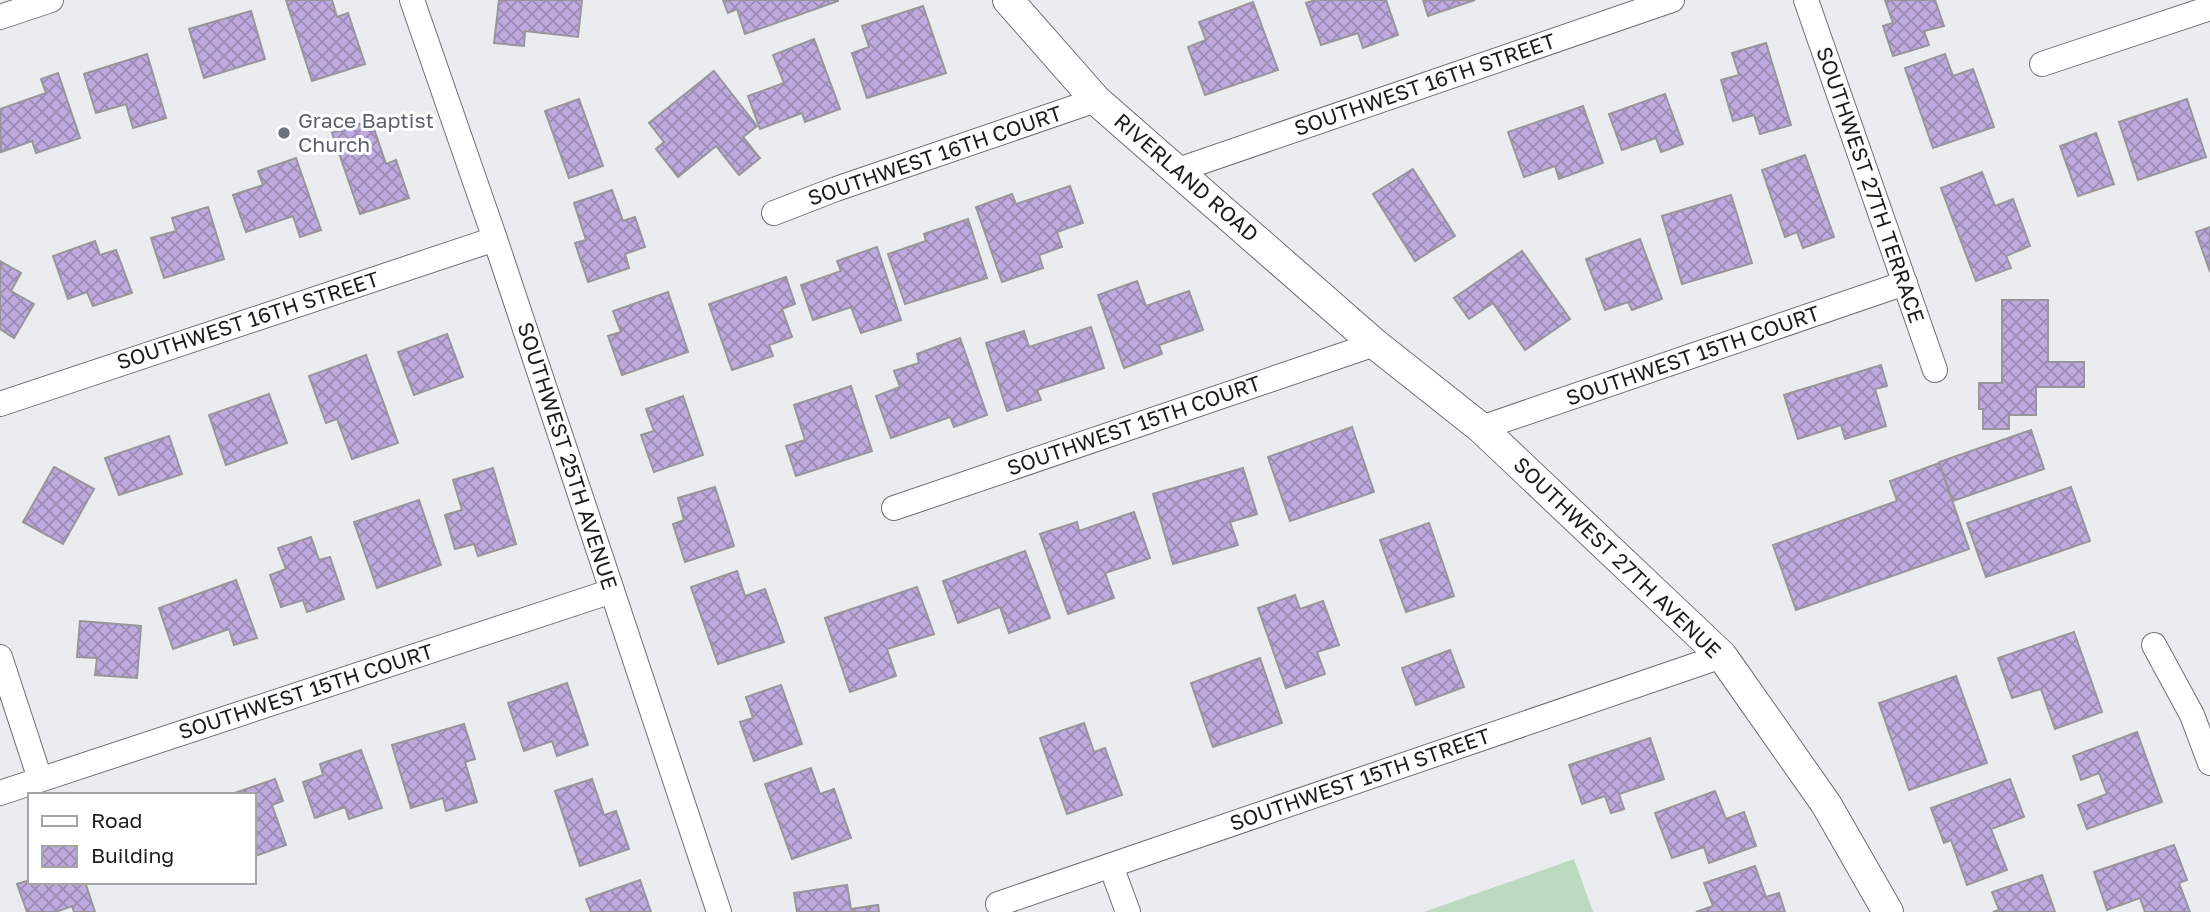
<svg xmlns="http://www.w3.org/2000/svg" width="2210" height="912" font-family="'Golos Text',sans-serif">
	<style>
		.garden { fill: #bcdabf }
		.building { fill: url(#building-cross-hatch); stroke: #98969a; stroke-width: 2 }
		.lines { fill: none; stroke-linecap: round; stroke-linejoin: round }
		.minor-casing { stroke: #6e7072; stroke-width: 26 }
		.tertiary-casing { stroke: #6e7072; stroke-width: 32 }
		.minor { stroke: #fff; stroke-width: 24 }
		.tertiary { stroke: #fff; stroke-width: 30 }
		.worship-dot { fill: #6b7280; stroke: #fff; stroke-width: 2.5 }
		.labels { text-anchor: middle; stroke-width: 6; stroke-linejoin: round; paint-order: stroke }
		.street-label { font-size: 21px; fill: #1c1c1d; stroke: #fff }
		.worship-label { font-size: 21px; fill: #5b616d; stroke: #fff; text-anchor: start }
	</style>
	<defs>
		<pattern id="building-cross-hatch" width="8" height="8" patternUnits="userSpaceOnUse" patternTransform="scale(1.75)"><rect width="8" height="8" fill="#beaadf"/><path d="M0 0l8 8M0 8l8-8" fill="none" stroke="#9a8ab4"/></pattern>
	</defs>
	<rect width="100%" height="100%" fill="#eaecef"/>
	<polygon class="garden" points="1574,859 1593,912 1424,912"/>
	<g class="building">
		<polygon points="286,0 332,0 337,17 348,13 365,64 312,81"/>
		<polygon points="499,0 582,0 578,37 525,31 524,46 494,43"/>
		<polygon points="723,0 838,0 838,1 745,34 737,9 728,13"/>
		<polygon points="1315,0 1386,0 1398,35 1363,48 1358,33 1321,45 1306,3"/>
		<polygon points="1423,0 1475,0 1428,16"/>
		<polygon points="1885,0 1935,0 1944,26 1924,31 1929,45 1893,56 1883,26 1893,23"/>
		<polygon points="1253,2 1278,70 1205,95 1188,47 1206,40 1199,22"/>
		<polygon points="923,6 946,73 867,98 852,53 869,47 862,26"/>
		<polygon points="251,11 265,59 204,78 189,29"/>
		<polygon points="814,39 840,109 805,122 802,113 760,129 748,96 784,83 773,55"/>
		<polygon points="1766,43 1791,125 1760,134 1754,115 1733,121 1721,80 1739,75 1732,53"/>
		<polygon points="147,54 166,118 133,128 126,104 96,113 84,74"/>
		<polygon points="1945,54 1953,76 1973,69 1994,127 1933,148 1905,68"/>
		<polygon points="714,71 757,126 743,137 760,158 739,175 716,146 678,177 656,149 664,142 649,123"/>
		<polygon points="58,73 80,138 36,153 32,141 1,152 0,109 46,93 41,79"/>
		<polygon points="1665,94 1683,144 1661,152 1656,138 1622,150 1609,114"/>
		<polygon points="579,99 603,166 569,178 545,111"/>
		<polygon points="2187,99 2206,157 2138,180 2119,122"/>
		<polygon points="1583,106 1603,163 1559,179 1555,166 1524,177 1508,132"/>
		<polygon points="371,120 386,164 396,160 409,198 360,214 332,133"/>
		<polygon points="2096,133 2114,184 2078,196 2060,146"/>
		<polygon points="1805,155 1834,237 1803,248 1797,232 1785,237 1762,170"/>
		<polygon points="296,158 321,230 300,237 293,216 246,232 233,195 263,185 258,171"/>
		<polygon points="1413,169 1455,236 1415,261 1373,194"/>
		<polygon points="1982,172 1995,206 2013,199 2030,246 2006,256 2011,268 1976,281 1941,188"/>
		<polygon points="1070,186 1083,223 1057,232 1062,247 1039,255 1043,268 1002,282 976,207 1012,194 1016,204"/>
		<polygon points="612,190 623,221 635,217 645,247 625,254 629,268 588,282 575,243 586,240 574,203"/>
		<polygon points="1731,195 1752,263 1682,284 1662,216"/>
		<polygon points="208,207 224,259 164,278 151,238 176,231 172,218"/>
		<polygon points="968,219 987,278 905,304 888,254 926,241 924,234"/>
		<polygon points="2210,227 2210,272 2196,232"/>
		<polygon points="1640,239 1662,299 1632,310 1628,302 1605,310 1586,259"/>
		<polygon points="95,241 100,255 116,250 132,293 93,306 87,292 68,299 53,256"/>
		<polygon points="877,247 901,320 861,333 851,307 813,320 801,285 841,271 837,261"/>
		<polygon points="1522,251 1570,319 1525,350 1493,303 1469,319 1454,298"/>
		<polygon points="0,261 21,273 11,291 34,304 14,338 0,329"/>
		<polygon points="786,277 795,304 782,309 792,337 769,345 773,356 732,370 709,304"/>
		<polygon points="1137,281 1146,306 1189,291 1203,330 1159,345 1162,354 1124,368 1098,295"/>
		<polygon points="668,292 688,352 622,375 608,336 621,332 613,311"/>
		<polygon points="2002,300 2048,300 2048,362 2084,362 2084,387 2036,387 2036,415 2009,415 2009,429 1983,429 1983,409 1979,409 1979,383 2002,383"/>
		<polygon points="1091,327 1104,368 1037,390 1041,400 1007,411 986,343 1024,331 1029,347"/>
		<polygon points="447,334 463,377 414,395 398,352"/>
		<polygon points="960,338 987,415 954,427 950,417 891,438 876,396 900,387 894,371 919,363 917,354"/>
		<polygon points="366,355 398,443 352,459 337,419 326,423 309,376"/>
		<polygon points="1881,365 1887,386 1875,389 1886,426 1845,439 1841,425 1798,439 1784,395"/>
		<polygon points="851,386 872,451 796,476 786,446 805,440 794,405"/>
		<polygon points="269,394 287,443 226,465 209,415"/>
		<polygon points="683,396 703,455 654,472 641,435 654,431 646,409"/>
		<polygon points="1352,427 1374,492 1290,521 1268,457"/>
		<polygon points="2031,430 2044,469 1953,501 1939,462"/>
		<polygon points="169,436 182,474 119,495 105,458"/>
		<polygon points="1939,463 1969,549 1796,610 1773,545 1897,501 1890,481"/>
		<polygon points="54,467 94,489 63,544 23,522"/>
		<polygon points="493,468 516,544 478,556 474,544 455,549 445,515 462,510 453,480"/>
		<polygon points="1243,468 1257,514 1230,522 1238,545 1173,564 1153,494"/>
		<polygon points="715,487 734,546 685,562 673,524 684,520 678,498"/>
		<polygon points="2071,487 2090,541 1986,577 1967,523"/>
		<polygon points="419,500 441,565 377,588 354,522"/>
		<polygon points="1134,512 1150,558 1105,573 1114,598 1068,614 1040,534 1077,522 1079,531"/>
		<polygon points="1429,523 1454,596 1406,612 1380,540"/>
		<polygon points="311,537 319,560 330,557 344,599 307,612 303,600 281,607 270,575 286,569 278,548"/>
		<polygon points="1025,551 1050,618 1009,633 1000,607 958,623 943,581"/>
		<polygon points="737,571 745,596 765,589 784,642 718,664 691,587"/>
		<polygon points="236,580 257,638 234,645 229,629 173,649 159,608"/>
		<polygon points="917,587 934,634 887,649 896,676 850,692 825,618"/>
		<polygon points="1295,595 1300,609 1323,601 1339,645 1317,652 1325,674 1286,688 1258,608"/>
		<polygon points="80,621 141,626 137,678 95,675 97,658 77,657"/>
		<polygon points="2074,632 2102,712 2055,729 2041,689 2012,698 1998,658"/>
		<polygon points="1450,650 1464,687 1416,705 1402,668"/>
		<polygon points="1260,658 1282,723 1213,747 1191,683"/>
		<polygon points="1956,676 1987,763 1909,790 1879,703"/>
		<polygon points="567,683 588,745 557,756 552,741 524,751 508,703"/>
		<polygon points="781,685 802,744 754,761 740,722 753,718 746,697"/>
		<polygon points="1084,723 1094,752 1105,748 1122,795 1067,814 1040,738"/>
		<polygon points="464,724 475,759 465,762 477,802 446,811 443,798 411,808 392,745"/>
		<polygon points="2137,732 2162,802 2087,829 2078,805 2107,794 2099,773 2081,780 2073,756"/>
		<polygon points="1650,738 1664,779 1619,794 1624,809 1611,813 1605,796 1582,804 1569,765"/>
		<polygon points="361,750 382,808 349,819 345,807 315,818 303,782 323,775 320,764"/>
		<polygon points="811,768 820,794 834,789 851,838 792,859 765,784"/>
		<polygon points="275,779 283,801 272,805 286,845 255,856 254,795 229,795"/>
		<polygon points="592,779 604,815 616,811 629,849 580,866 555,791"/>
		<polygon points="2010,779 2024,817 1991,829 2007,870 1967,885 1951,840 1944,843 1931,808"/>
		<polygon points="1715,791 1726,819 1744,812 1756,846 1709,863 1704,847 1672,858 1655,813"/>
		<polygon points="2174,845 2187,880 2179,883 2190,912 2145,912 2140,898 2107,910 2094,872"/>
		<polygon points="1755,866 1766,897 1779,893 1785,912 1696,912 1713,906 1704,883"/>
		<polygon points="2042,875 2055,912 1993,912 1999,910 1992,892"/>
		<polygon points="30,880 30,882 85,882 95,912 74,912 72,906 56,912 27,912 17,884"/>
		<polygon points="640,880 651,912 591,912 586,899"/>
		<polygon points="847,885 851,909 878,905 879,912 797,912 794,893"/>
	</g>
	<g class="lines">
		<g class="minor-casing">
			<g id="minor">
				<polyline points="412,0 495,239 719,912"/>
				<polyline points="1806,0 1935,370"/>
				<polyline points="0,17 51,0"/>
				<polyline points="2042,64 2210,8"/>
				<polyline points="1178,170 1672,0"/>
				<polyline points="774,213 836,189 1096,100"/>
				<polyline points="0,404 495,239"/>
				<polyline points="1481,428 1905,283"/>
				<polyline points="894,508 1375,344"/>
				<polyline points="2154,645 2192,715 2210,763"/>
				<polyline points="0,657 40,779"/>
				<polyline points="0,793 612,591"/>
				<polyline points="1111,866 1128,912"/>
				<polyline points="998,904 1722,656"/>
			</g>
		</g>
		<g class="tertiary-casing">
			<polyline id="tertiary" points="1008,0 1096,100 1375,344 1481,428 1722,656 1826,804 1888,912"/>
		</g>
		<use href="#minor" class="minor"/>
		<use href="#tertiary" class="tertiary"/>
	</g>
	<circle class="worship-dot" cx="284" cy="133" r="7"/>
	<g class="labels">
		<g class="street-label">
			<text transform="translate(1425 85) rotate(-19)" y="7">SOUTHWEST 16TH STREET</text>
			<text transform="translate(935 156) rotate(-19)" y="7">SOUTHWEST 16TH COURT</text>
			<text transform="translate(1186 178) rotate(41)" y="7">RIVERLAND ROAD</text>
			<text transform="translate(1870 185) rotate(71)" y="7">SOUTHWEST 27TH TERRACE</text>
			<text transform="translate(248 321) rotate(-18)" y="7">SOUTHWEST 16TH STREET</text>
			<text transform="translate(1693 356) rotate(-19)" y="7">SOUTHWEST 15TH COURT</text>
			<text transform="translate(1134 426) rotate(-19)" y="7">SOUTHWEST 15TH COURT</text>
			<text transform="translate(567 456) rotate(72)" y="7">SOUTHWEST 25TH AVENUE</text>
			<text transform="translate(1617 558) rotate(44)" y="7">SOUTHWEST 27TH AVENUE</text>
			<text transform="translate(306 692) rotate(-18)" y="7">SOUTHWEST 15TH COURT</text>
			<text transform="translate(1360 780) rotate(-19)" y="7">SOUTHWEST 15TH STREET</text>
		</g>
		<g class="worship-label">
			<text x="298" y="128">Grace Baptist<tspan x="298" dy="24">Church</tspan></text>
		</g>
	</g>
	<rect x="28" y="793" width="228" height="91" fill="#ffffff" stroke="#a4a4a5" stroke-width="2"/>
	<rect x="42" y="816" width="35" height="10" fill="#ffffff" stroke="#a4a4a5" stroke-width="2"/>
	<text x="91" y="828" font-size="21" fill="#1c1c1d">Road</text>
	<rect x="42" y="846" width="35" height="21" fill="url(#building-cross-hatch)" stroke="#a4a4a5" stroke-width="2"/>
	<text x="91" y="863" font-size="21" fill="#1c1c1d">Building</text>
</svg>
